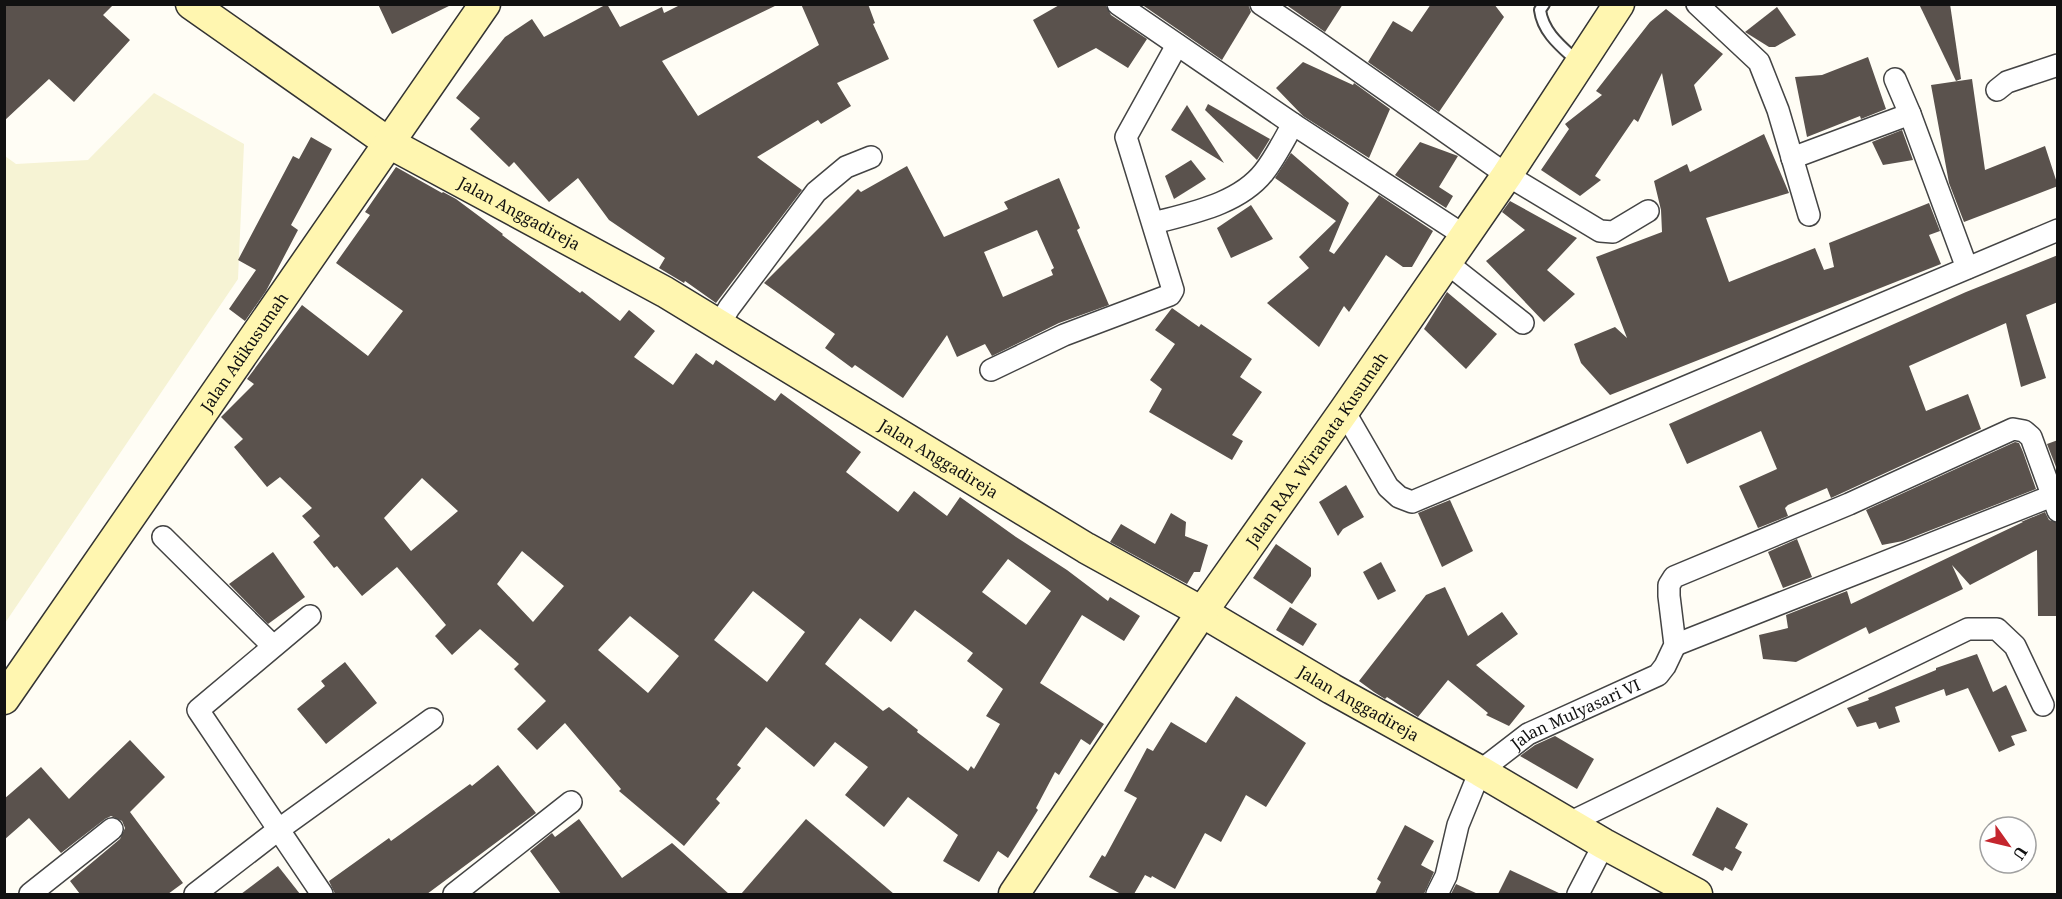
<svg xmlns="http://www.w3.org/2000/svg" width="2062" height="899" font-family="'Noto Serif',serif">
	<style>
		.farmland { fill: #f6f3d4 }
		.building { fill: #5a524d; fill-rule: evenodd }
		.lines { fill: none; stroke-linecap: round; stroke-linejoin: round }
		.lane-casing { stroke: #444; stroke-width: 14 }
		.street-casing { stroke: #444; stroke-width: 24 }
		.secondary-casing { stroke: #333; stroke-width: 33 }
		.lane { stroke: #fff; stroke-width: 10 }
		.street { stroke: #fff; stroke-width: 21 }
		.secondary { stroke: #fff6b0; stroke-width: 30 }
		.labels { text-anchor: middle; stroke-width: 6; stroke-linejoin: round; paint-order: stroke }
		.street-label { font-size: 16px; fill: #111; stroke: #fff }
	</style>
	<rect width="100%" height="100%" fill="#fffdf5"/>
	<polygon class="farmland" points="154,93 244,144 238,279 5,623 5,156 16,164 88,160"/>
	<g class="building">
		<polygon points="4,4 114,4 103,15 130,40 74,102 49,79 4,121"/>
		<polygon points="378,4 453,4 392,34"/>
		<polygon points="607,4 620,27 662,7 664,13 682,4 779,4 662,61 698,116 819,45 801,4 868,4 875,23 873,24 889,59 837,83 851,106 821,124 818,120 757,157 802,190 716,303 685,281 684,283 659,268 665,258 609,220 578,178 549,202 514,162 509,167 470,129 480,118 456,98 505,37 532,19 544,37"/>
		<polygon points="1061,4 1105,4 1111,15 1147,39 1128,68 1096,48 1058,68 1033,20"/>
		<polygon points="1141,4 1248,4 1251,12 1222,60"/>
		<polygon points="1285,4 1343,4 1325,32"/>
		<polygon points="1431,4 1494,4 1504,17 1439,112 1368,62 1393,21 1412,32"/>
		<polygon points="1919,4 1950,4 1961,79 1956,81"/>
		<polygon points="1777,7 1796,35 1775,47 1769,47 1745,32"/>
		<polygon points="1666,9 1723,54 1694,85 1702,110 1672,126 1662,73 1638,122 1634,119 1595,176 1601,180 1580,196 1541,170 1569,129 1565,124 1602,95 1596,91 1650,22"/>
		<polygon points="1868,57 1886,109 1861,119 1860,116 1807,137 1795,77 1822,75"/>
		<polygon points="1303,62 1353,85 1354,83 1390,109 1369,158 1303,116 1276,88"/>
		<polygon points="1972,79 1985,170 2045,146 2058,186 1964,222 1949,183 1931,85"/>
		<polygon points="1208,104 1270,139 1257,160 1205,110"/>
		<polygon points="1187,105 1224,163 1171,130"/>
		<polygon points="1902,130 1913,160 1883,165 1872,142"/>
		<polygon points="1764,134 1789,193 1706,218 1729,282 1815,248 1824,270 1834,267 1829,243 1929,203 1940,231 1929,235 1941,264 1610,395 1581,363 1574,344 1615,327 1627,338 1596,257 1662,232 1661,210 1654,181 1687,164 1690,172"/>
		<polygon points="311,137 332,149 291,225 298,230 266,291 245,321 229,309 256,270 238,260 293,156 299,159"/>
		<polygon points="1420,142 1458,156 1439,187 1453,196 1446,208 1395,175"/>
		<polygon points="1291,153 1349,203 1329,251 1334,254 1379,195 1433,231 1412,267 1403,267 1386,255 1349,312 1344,306 1319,347 1267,303 1309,268 1299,257 1336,221 1275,178"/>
		<polygon points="1191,160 1206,179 1174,199 1165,176"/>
		<path d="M 907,166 L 944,237 L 1008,209 L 1004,202 L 1059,178 L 1080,228 L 1077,230 L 1109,305 L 1059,323 L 992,356 L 985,344 L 957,357 L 947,335 L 903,398 L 855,365 L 852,368 L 825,348 L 835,334 L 764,283 L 858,189 L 861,192 ZM 1037,230 L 1054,268 L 1051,270 L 1053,275 L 1003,297 L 984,252 Z"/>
		<path d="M 396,167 L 442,193 L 443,192 L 456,199 L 503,234 L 502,235 L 580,293 L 582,291 L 620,321 L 629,310 L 655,331 L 634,357 L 673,385 L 696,353 L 713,365 L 716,360 L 775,401 L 781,393 L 861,452 L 846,472 L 898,512 L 914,491 L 947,516 L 960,497 L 1016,537 L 1067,570 L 1108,601 L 1110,597 L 1140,616 L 1124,641 L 1082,615 L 1040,683 L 1104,724 L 1090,745 L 1081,739 L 1059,775 L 1055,772 L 1036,808 L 1038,810 L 1008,858 L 998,851 L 979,882 L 943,861 L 958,835 L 908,797 L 884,827 L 845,795 L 868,767 L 835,742 L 814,767 L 766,727 L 737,765 L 741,768 L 716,799 L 720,803 L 684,846 L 619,791 L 621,789 L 565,723 L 537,750 L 517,729 L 546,701 L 514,669 L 519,664 L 480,629 L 452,655 L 435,636 L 446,625 L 397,567 L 362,596 L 337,566 L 334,568 L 313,542 L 320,536 L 302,516 L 312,508 L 280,477 L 267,487 L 234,447 L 243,439 L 221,417 L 254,384 L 247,379 L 302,305 L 368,356 L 403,311 L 336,263 L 370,215 L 365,212 ZM 422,478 L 458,511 L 411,551 L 384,518 ZM 522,551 L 564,586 L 533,622 L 497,584 ZM 1008,559 L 1051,591 L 1026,625 L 982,592 ZM 753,591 L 805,632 L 767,682 L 714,640 ZM 915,610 L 973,653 L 967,661 L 1003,689 L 986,716 L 1000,724 L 974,769 L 971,766 L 968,771 L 917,732 L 918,730 L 889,707 L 883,711 L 825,664 L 860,618 L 891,642 ZM 630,616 L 679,656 L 648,693 L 598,650 Z"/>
		<polygon points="1510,201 1577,238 1547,270 1575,294 1544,322 1486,261 1525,230 1502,212"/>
		<polygon points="1251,205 1273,239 1231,258 1217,228"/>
		<polygon points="2058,255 2058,302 2026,315 2046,378 2021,387 2006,323 1909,366 1926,411 1968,394 1981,429 1831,498 1827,488 1788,505 1785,508 1788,516 1758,528 1739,486 1777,469 1761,431 1687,464 1669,424 1966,292"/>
		<polygon points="1447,292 1497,334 1466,369 1424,329"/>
		<polygon points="1172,308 1199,327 1201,324 1252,359 1240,377 1262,392 1232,435 1243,441 1232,460 1149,412 1162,389 1150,380 1175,344 1155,330"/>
		<polygon points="2058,440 2058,472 2047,444"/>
		<polygon points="2015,442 2019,443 2023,452 2036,489 1903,541 1882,545 1866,510"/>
		<polygon points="1346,485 1364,517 1343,529 1338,536 1319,502"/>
		<polygon points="1450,500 1473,551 1442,567 1418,513"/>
		<polygon points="2045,512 2049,520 2058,523 2058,616 2038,616 2037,550 1970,585 1952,565 1963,589 1869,634 1866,627 1796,662 1763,659 1759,635 1788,628 1786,615 1847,591 1851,604 2023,522 2021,522"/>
		<polygon points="1171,513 1186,522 1185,536 1208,545 1200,572 1194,572 1187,584 1110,542 1121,524 1155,544"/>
		<polygon points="1797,539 1812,577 1783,588 1768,552"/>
		<polygon points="1276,544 1311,568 1311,576 1292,604 1253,578"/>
		<polygon points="273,552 305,597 268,624 229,584"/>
		<polygon points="1381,562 1396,591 1378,600 1363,572"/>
		<polygon points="1445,587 1468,636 1502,612 1518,634 1476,665 1525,706 1509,726 1486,715 1488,713 1448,680 1418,717 1387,697 1385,699 1374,692 1359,681 1426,595"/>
		<polygon points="1290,607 1317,624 1303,646 1276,630"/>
		<polygon points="1977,654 1993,692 2006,685 2027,731 2011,736 2015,745 1999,752 1968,688 1946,696 1944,689 1895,707 1900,722 1879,729 1876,722 1857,727 1847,708 1869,700 1868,698 1876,695 1936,670 1936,668"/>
		<polygon points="345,662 377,703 326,744 297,709 325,686 321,681"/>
		<polygon points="1236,696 1306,743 1266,807 1246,795 1221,842 1205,833 1175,889 1152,876 1151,878 1145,875 1134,894 1121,894 1089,877 1102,855 1105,857 1137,798 1124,791 1147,748 1153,751 1171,722 1206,743"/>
		<polygon points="1555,736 1594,759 1577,789 1520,756 1535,745"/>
		<polygon points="130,740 165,777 130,812 183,883 168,894 80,894 70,881 120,839 125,828 122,821 111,816 105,819 61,853 29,818 4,840 4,799 41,767 69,799"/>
		<polygon points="498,765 536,813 427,894 335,894 329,881 389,838 391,841 470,784 472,786"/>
		<polygon points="1717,807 1748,824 1735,848 1742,852 1732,871 1725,867 1723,871 1692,855"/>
		<polygon points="579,819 622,878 672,843 729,894 561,894 530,851 552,833 555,837"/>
		<polygon points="806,819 894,894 741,894"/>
		<polygon points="1405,825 1434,841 1421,865 1434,872 1424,894 1375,894 1381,882 1377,879"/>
		<polygon points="278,866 300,894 241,894"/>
		<polygon points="1510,870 1561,894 1498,894"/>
		<polygon points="1456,884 1478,894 1451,894"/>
	</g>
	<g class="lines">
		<g class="lane-casing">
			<path id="lane" d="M 1544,4 L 1540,10 C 1543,33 1562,47 1578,62"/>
		</g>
		<g class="street-casing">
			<g id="street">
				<polyline points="1118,4 1293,124 1465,236"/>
				<polyline points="1261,4 1316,41 1507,175 1600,231 1613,232 1648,211"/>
				<polyline points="1697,4 1759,62 1778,110 1809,215"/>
				<polyline points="1895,79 1910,114 1967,268"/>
				<polyline points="1997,90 2007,82 2058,65"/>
				<polyline points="1792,158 1910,114"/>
				<path d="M 1154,223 C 1191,213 1239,204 1264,172 C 1275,158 1284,140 1293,124"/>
				<polyline points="1447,263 1523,323"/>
				<polyline points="719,325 729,308 816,192 846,167 871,157"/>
				<polyline points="991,370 1064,335 1170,295 1173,290 1126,137 1177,45"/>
				<polyline points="1344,411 1388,487 1399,497 1412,502 2058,230"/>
				<polyline points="163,537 273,646"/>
				<polyline points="310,616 198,710 322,894"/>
				<polyline points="1675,645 2052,496"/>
				<polyline points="1569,823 1968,629 1997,629 2015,646 2043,705"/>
				<polyline points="30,894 112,829"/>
				<polyline points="195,894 278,830 432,719"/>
				<polyline points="454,894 571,802"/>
				<path id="s1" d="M 1437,894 L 1446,876 L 1458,825 L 1480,771 L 1528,734 L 1658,675 L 1665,666 L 1675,645 L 1669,596 L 1669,585 L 1674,577 L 1849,504 L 2013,429 L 2024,431 L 2031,437 L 2058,511"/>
				<polyline points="1578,894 1604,844"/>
			</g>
		</g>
		<g class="secondary-casing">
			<g id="secondary">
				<path id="s2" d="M 191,4 L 389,143 L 665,292 L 1086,548 L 1202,612 L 1332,689 L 1480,771 L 1604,844 L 1697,894"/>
				<path id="s3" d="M 4,699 L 485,4"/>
				<path id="s4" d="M 1014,894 L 1202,612 L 1344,411 L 1507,175 L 1619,4"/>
			</g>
		</g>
		<use href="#lane" class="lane"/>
		<use href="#street" class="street"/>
		<use href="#secondary" class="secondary"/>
	</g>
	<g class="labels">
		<g class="street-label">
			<text dy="6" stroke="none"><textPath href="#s2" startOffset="390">Jalan Anggadireja</textPath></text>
			<text dy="6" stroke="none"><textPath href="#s3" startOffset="422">Jalan Adikusumah</textPath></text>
			<text dy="6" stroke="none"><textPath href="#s4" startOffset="538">Jalan RAA. Wiranata Kusumah</textPath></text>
			<text dy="6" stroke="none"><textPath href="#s2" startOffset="876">Jalan Anggadireja</textPath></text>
			<text dy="6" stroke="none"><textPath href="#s2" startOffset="1362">Jalan Anggadireja</textPath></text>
			<text dy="6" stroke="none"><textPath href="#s1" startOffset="243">Jalan Mulyasari VI</textPath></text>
		</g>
	</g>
	<rect width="2062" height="899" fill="none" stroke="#111111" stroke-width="12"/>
	<g transform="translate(2008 845) rotate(124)"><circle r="28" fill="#ffffff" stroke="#a0a0a0" stroke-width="1.5"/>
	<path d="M0-4.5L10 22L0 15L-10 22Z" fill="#c4262e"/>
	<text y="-9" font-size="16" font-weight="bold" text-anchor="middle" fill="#111111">U</text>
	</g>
</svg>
